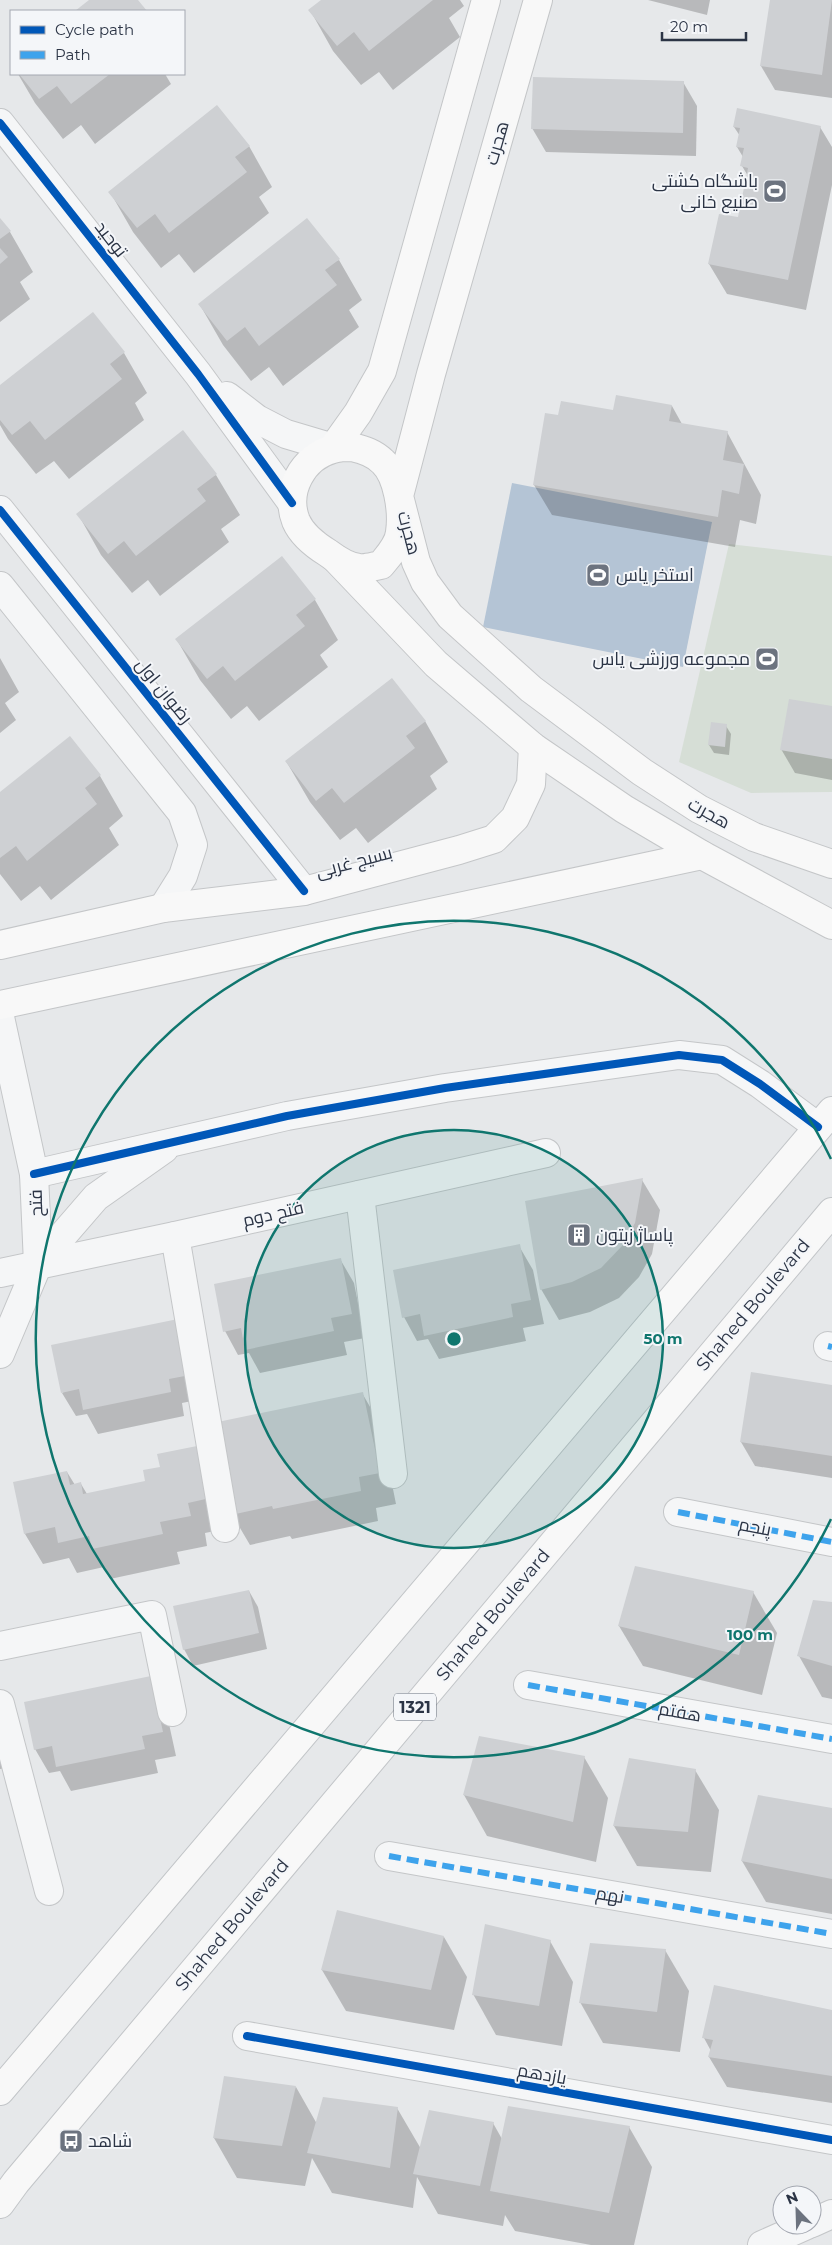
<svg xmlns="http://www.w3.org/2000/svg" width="832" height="2245" font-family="Montserrat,Cairo,sans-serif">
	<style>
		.green { fill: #d6ded6 }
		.water { fill: #b4c4d5 }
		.shadow { fill: #0003 }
		.building { fill: #ced0d3 }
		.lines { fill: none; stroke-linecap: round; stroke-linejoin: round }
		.street-casing { stroke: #c4c6c8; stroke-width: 30 }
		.secondary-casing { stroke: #c4c6c8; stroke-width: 30 }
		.primary-casing { stroke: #c2c5c8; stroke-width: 30 }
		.street { stroke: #f5f6f7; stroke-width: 28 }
		.secondary { stroke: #f8f8f8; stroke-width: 28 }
		.primary { stroke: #f8f8f8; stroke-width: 28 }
		.quiet { stroke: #3ea3ec; stroke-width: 6; stroke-dasharray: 12 6; stroke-linecap: butt }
		.cycleway-casing { stroke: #f4f6f9; stroke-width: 11 }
		.cycleway { stroke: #0057b8; stroke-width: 8 }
		.ring { fill: none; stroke: #0f766e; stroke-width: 2.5 }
		.labels { text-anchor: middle; stroke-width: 4; stroke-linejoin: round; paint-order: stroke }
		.shield { fill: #f4f6f9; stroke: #676e7b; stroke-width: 1 }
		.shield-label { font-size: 16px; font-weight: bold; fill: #2b3445 }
		.street-label { font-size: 18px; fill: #2b3445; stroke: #f4f6f9 }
		.poi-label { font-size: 18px; fill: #2b3445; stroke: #f4f6f9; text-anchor: start }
		.centre { fill: #0f766e; stroke: #f4f6f9; stroke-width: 2.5 }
		.ring-label { font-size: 15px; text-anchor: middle; font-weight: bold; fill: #0f766e; stroke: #f4f6f9; stroke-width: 4; stroke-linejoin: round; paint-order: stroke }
	</style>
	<rect width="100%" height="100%" fill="#e6e8ea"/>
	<polygon class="green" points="729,544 832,556 832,792 751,793 679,762"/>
	<polygon class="water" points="512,483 712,522 683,667 483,627"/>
	<g class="shadow">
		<polygon points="91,0 137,0 146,11 77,11"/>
		<polygon points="323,0 460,0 464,6 449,18 460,37 393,90 379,72 361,85 333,51 310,10"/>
		<polygon points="648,0 710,0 707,15"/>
		<polygon points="771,0 832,0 832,98 775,90 761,66"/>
		<polygon points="18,74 165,74 171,84 95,144 81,125 63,139 35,103"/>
		<polygon points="683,82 697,106 696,156 546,152 532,128"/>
		<polygon points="734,127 820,127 832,147 832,185 806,310 727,294 709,264 739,219 748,176 742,166 743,157 737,147 740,136"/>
		<polygon points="249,146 272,187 259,197 269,213 194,273 179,254 161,268 133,232 110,192"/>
		<polygon points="0,220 10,232 33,272 20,282 30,299 0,322"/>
		<polygon points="339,260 362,300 349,310 359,327 283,386 269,367 251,381 223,345 200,305"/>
		<polygon points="124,353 147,393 135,403 144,420 69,479 54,461 36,474 8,439 0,425 0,386"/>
		<polygon points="672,406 682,424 727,432 761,495 756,524 740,520 735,547 552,515 534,485 559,416"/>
		<polygon points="216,475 240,515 221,529 229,542 160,596 148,580 132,593 101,555 78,514"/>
		<polygon points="282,558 315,600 338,640 320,655 328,667 259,721 247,706 231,719 200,680 177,640"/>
		<polygon points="0,658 19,692 5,703 16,720 0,733"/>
		<polygon points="832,707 832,780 795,773 781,749"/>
		<polygon points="425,721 448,762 430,776 437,789 368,843 356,828 340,840 310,802 286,761"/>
		<polygon points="726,726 731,734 729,755 714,753 709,745"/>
		<polygon points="70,738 100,776 123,816 109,828 119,845 51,900 40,886 21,901 0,874 0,793"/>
		<polygon points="642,1180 660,1210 652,1254 639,1277 619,1298 590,1312 559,1320 541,1289"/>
		<polygon points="519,1246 533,1270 544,1324 523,1328 526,1341 439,1359 428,1339 417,1341 404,1317"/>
		<polygon points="340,1259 354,1283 365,1338 344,1342 347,1355 260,1373 249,1353 238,1355 225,1331"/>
		<polygon points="178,1321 202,1399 182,1403 184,1416 98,1434 87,1414 76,1416 62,1393"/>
		<polygon points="832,1386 832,1478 755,1466 741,1442"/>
		<polygon points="362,1393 380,1424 396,1504 376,1508 378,1521 292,1539 290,1536 250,1545 233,1516 235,1527 205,1533 207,1546 177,1552 180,1564 110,1579 104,1567 77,1573 69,1558 43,1564 25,1534 67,1472 75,1485 81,1484 87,1494 146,1482 161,1468 207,1445"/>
		<polygon points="249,1591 258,1607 267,1649 193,1666 184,1649"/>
		<polygon points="753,1592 777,1633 762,1695 643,1666 619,1626"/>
		<polygon points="832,1603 832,1699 822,1697 799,1656"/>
		<polygon points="164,1701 176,1756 155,1760 158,1773 71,1791 60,1771 49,1773 35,1749"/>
		<polygon points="0,1714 11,1767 0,1769"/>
		<polygon points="584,1757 608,1798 596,1862 487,1836 464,1795"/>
		<polygon points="695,1770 719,1810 711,1872 637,1866 614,1826"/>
		<polygon points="832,1809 832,1914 766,1902 742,1861"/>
		<polygon points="444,1937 467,1977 454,2030 346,2011 322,1970"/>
		<polygon points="550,1941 573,1982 562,2046 496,2035 473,1994"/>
		<polygon points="665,1950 689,1991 680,2052 603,2043 580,2002"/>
		<polygon points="832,2012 832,2103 727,2087 709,2057 711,2051 704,2038"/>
		<polygon points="296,2087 317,2124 397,2108 421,2149 493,2123 502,2139 629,2127 652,2167 634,2245 591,2245 515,2231 505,2215 503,2226 438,2214 417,2177 413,2208 332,2193 312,2158 305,2186 237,2178 214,2138"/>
	</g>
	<g class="building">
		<polygon points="89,0 138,0 147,11 75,11"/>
		<polygon points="321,0 433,0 369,51 354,32 337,46 308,10"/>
		<polygon points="770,0 832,0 822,75 760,66"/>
		<polygon points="19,74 110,74 71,104 57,86 39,99"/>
		<polygon points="533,77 684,81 683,133 531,129"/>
		<polygon points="217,105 250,146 235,157 247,172 169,233 155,214 137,228 108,192"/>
		<polygon points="737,108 821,126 788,280 708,264 719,214 738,217 748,168 740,166 744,148 736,147 740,128 733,127"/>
		<polygon points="0,218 11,231 0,239"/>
		<polygon points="307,218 340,259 325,270 337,285 259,346 245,327 227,341 198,304"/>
		<polygon points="0,248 8,257 0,264"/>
		<polygon points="93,312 125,352 110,364 122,379 45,440 30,421 12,435 0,420 0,385"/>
		<polygon points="616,395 672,405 669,421 728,431 723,460 744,464 739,494 722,490 718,517 533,485 545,413 558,415 561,401 613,410"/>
		<polygon points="183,430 217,474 197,489 206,501 136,556 124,541 108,554 76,514"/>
		<polygon points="282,556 316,599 296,615 305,626 235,681 223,666 207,679 175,639"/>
		<polygon points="392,678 426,721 406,736 415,748 344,803 332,788 316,801 285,761"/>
		<polygon points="789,699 832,706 832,759 780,750"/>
		<polygon points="711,722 727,724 725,747 708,745"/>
		<polygon points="70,736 101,775 85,788 97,804 27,861 16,846 0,858 0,792"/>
		<polygon points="643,1178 635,1223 622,1246 601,1268 572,1282 540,1290 525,1201"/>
		<polygon points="520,1244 531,1300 511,1304 513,1317 424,1336 420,1314 402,1318 393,1270"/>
		<polygon points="341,1258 352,1314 331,1318 334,1331 245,1350 241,1328 223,1332 214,1284"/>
		<polygon points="178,1319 190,1375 169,1379 171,1392 83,1410 79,1389 61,1393 51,1345"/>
		<polygon points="751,1372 832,1385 832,1456 740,1442"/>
		<polygon points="363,1392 380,1473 359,1477 361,1491 273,1509 272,1506 231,1515 213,1423"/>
		<polygon points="207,1444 219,1496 188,1503 191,1516 160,1522 163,1534 92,1549 89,1536 58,1543 55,1527 24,1534 13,1482 67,1471 70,1485 81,1482 83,1494 145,1481 143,1470 160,1467 157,1454"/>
		<polygon points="635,1566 754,1591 739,1655 618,1626"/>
		<polygon points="249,1590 259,1633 183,1650 173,1606"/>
		<polygon points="813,1600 832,1602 832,1666 797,1656"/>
		<polygon points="151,1676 163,1732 142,1736 145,1749 56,1767 52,1746 34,1750 24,1702"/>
		<polygon points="479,1736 585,1756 573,1822 463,1795"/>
		<polygon points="629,1758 696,1769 688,1832 613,1826"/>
		<polygon points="758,1795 832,1808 832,1879 741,1861"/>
		<polygon points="337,1910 444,1936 431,1990 321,1970"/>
		<polygon points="485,1924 551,1940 539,2006 472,1995"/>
		<polygon points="590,1943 666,1949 657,2012 579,2003"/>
		<polygon points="714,1985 832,2010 832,2076 708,2057 713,2040 702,2038"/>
		<polygon points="224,2076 296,2086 282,2146 213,2138"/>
		<polygon points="323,2097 398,2107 390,2168 307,2153"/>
		<polygon points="508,2106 630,2126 609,2213 490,2191"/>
		<polygon points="429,2110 494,2122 480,2186 413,2174"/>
	</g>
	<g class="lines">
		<g class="street-casing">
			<g id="street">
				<polyline points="0,123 198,374 292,503"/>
				<polyline points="227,396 257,419 286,434 333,448"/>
				<polyline points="0,510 304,891"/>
				<polyline points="0,586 182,813 193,845 183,876 163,908"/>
				<polyline points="0,1017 34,1174 38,1264 0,1354"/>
				<polyline points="34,1174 287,1116 445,1088 679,1055 722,1060 760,1084 818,1127"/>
				<polyline points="360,1195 393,1474"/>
				<polyline points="175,1236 225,1528"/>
				<polyline points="38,1264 96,1197 164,1149"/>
				<polyline points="0,1273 175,1236 546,1153"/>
				<polyline points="828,1346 832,1347"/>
				<polyline points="678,1512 832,1542"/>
				<polyline points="0,1646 152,1615 172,1712"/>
				<polyline points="528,1685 832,1739"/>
				<polyline points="0,1704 49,1891"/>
				<polyline points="389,1856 832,1934"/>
				<polyline points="247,2036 832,2140"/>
				<polyline points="812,2223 832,2214"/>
				<polyline points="762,2245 807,2225"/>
			</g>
		</g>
		<g class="secondary-casing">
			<g id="secondary">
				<polyline points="538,0 431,374 399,496 416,562 425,582 450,616 531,689 642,772 699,809 754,837 832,864"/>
				<path d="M 352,447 C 364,450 374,453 383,462 C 398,476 403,512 400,532 C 399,545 389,555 381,565 C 374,566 366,569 359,568 C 349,567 336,559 328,553 C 315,545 302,535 296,521 C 284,491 303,457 333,449 C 339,447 346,447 352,447 Z"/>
				<polyline points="333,448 358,413 382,371 486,0"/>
				<polyline points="336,559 436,664 533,747 624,809 702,855 832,925"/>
				<polyline points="0,945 163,908 304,891 459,850 494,839 515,818 531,784 533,747"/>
				<polyline points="0,1005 702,855"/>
			</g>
		</g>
		<g class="primary-casing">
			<g id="primary">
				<polyline points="0,2091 832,1111"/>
				<polyline points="0,2204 16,2182 832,1212"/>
			</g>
		</g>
		<use href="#street" class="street"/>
		<use href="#secondary" class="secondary"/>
		<use href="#primary" class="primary"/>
		<g class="quiet">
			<polyline points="828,1346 832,1347"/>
			<polyline points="678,1512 832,1542"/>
			<polyline points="528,1685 832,1739"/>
			<polyline points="389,1856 832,1934"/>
		</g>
		<g class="cycleway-casing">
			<g id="cycleway">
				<polyline points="0,123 198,374 292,503"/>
				<polyline points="0,510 304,891"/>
				<polyline points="34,1174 287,1116 445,1088 679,1055 722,1060 760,1084 818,1127"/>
				<polyline points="247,2036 832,2140"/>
			</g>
		</g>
		<use href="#cycleway" class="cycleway"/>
	</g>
	<circle cx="454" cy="1339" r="209" fill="#0f766e" fill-opacity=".12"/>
	<g class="ring">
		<circle cx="454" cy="1339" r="209"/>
		<path d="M831 1519A418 418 0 1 1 831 1159"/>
	</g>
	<defs>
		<g id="stadium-square" transform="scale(1.25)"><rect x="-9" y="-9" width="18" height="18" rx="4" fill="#6c737f" stroke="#f4f6f9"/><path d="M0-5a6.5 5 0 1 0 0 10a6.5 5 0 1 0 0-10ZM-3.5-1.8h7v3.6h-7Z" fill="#fff"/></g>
		<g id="building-square" transform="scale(1.25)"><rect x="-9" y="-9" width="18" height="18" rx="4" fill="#6c737f" stroke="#f4f6f9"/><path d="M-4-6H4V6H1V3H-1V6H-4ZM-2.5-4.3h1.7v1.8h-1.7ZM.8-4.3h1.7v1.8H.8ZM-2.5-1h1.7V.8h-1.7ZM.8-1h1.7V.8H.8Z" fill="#fff"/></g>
		<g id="bus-square" transform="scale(1.25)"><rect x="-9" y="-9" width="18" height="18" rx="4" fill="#6c737f" stroke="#f4f6f9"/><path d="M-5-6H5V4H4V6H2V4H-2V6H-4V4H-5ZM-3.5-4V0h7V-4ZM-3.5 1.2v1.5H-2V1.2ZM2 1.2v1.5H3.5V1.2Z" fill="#fff"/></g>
	</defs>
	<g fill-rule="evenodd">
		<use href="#stadium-square" x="775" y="191"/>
		<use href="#stadium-square" x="598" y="575"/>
		<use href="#stadium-square" x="767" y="659"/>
		<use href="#building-square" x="579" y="1235"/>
		<use href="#bus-square" x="71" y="2141"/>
	</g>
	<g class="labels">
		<rect class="shield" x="394" y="1693.5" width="42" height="27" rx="4"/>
		<g class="shield-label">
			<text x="415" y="1713">1321</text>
		</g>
		<g class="street-label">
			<text transform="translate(497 143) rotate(-74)" y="6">هجرت</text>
			<text transform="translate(111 239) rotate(52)" y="6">توحید</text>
			<text transform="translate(409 533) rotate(75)" y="6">هجرت</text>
			<text transform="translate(164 691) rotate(51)" y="6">رضوان اول</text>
			<text transform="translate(709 813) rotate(29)" y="6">هجرت</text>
			<text transform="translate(354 862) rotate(-15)" y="6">بسیج غربی</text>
			<text transform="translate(36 1203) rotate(-92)" y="6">فتح</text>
			<text transform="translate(273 1214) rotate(-13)" y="6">فتح دوم</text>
			<text transform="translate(753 1305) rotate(-50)" y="6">Shahed Boulevard</text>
			<text transform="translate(755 1527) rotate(11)" y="6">پنجم</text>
			<text transform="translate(493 1615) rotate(-50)" y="6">Shahed Boulevard</text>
			<text transform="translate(680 1712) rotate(10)" y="6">هفتم</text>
			<text transform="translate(610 1895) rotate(10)" y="6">نهم</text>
			<text transform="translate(232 1925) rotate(-50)" y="6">Shahed Boulevard</text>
			<text transform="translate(542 2074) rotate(10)" y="6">یازدهم</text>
		</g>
		<g class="poi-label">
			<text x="758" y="187" text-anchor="end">باشگاه کشتی<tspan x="758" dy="21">صنیع خانی</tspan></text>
			<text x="616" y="581">استخر یاس</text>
			<text x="750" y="665" text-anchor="end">مجموعه ورزشی یاس</text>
			<text x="596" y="1241">پاساژ زیتون</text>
			<text x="88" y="2147">شاهد</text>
		</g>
	</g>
	<circle cx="454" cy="1339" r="8" class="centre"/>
	<g class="ring-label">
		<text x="663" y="1344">50 m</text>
		<text x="750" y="1640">100 m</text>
	</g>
	<rect x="10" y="10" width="175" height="65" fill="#f4f6f9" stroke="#a4a8b1"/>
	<rect x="20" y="26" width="25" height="8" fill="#0057b8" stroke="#a4a8b1"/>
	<text x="55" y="35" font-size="15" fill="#2b3445">Cycle path</text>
	<rect x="20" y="51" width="25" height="8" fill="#3ea3ec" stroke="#a4a8b1"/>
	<text x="55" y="60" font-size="15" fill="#2b3445">Path</text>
	<g transform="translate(797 2210) rotate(337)"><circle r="24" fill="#f4f6f9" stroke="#a4a8b1"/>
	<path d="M0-4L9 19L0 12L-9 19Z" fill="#6c737f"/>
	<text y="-8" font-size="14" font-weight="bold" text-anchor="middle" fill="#2b3445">N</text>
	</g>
	<path d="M662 32v8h84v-8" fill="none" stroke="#2b3445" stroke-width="2.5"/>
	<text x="670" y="32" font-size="15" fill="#2b3445" stroke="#f4f6f9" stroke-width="4" paint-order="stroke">20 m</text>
</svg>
